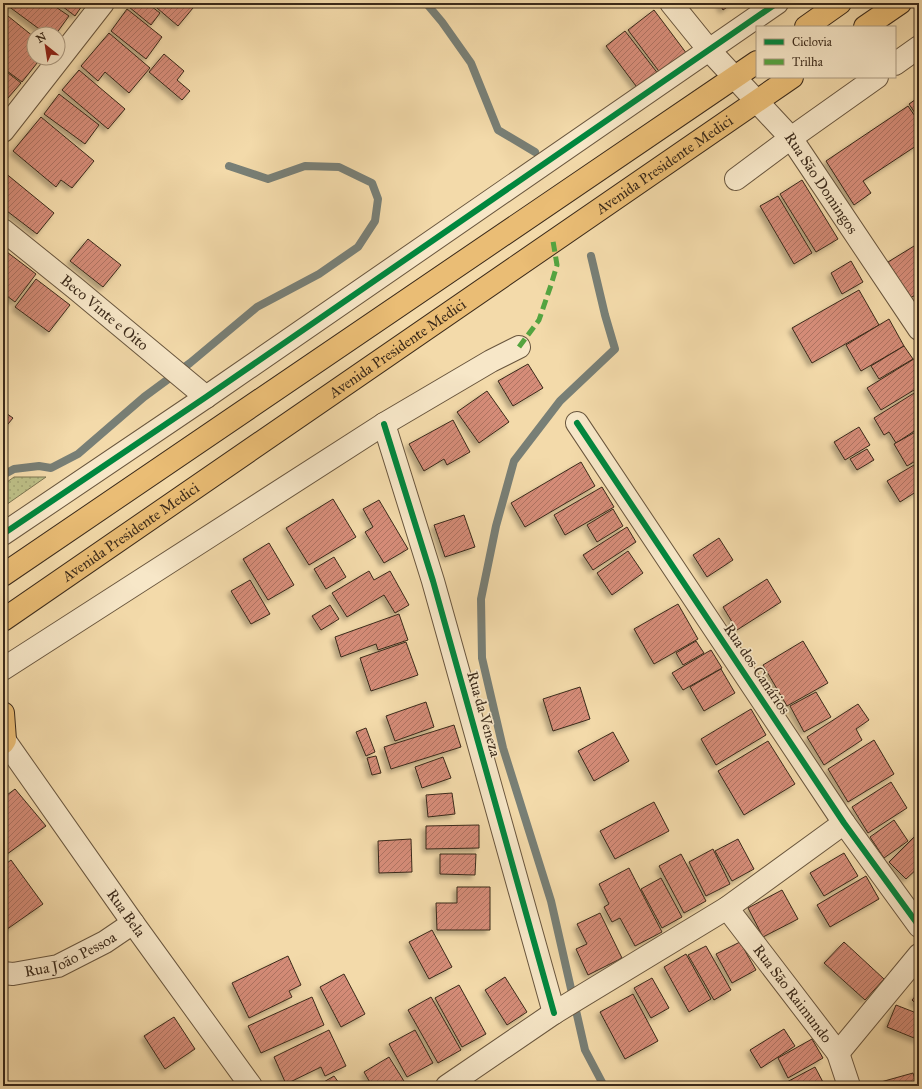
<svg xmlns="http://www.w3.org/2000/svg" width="922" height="1089" font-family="'IM FELL Great Primer',serif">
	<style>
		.grass { fill: url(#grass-dots); stroke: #7c7450 }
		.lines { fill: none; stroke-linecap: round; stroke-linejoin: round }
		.stream { stroke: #787f76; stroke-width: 8 }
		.building { fill: url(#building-hatch); stroke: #3b2a1a; filter: url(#shadow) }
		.minor-casing { stroke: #69563e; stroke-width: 24 }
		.primary-casing { stroke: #3b2a1a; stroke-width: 24 }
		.minor { stroke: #f7e7c8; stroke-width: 22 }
		.primary { stroke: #eabd75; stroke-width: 22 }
		.quiet { stroke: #54a440; stroke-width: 5; stroke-dasharray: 10 5; stroke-linecap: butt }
		.cycleway-casing { stroke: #f7e7c8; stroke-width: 8 }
		.cycleway { stroke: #00873e; stroke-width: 6 }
		.labels { text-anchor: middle; stroke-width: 3.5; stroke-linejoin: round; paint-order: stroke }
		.street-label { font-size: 15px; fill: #3b2a1a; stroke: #f7e7c8 }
	</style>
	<defs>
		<pattern id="grass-dots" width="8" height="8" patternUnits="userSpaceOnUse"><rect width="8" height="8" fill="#bdbf87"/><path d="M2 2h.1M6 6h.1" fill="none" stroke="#a3a474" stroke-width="1.8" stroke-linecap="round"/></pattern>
		<pattern id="building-hatch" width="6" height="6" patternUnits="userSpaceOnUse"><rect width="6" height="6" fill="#d58c78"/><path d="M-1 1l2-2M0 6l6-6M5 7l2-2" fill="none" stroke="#ae7362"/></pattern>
		<filter id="shadow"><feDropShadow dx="-3.5" dy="3.5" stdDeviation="2" flood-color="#0004"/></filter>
	</defs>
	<rect width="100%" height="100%" fill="#f3daaa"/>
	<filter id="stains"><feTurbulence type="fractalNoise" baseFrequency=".005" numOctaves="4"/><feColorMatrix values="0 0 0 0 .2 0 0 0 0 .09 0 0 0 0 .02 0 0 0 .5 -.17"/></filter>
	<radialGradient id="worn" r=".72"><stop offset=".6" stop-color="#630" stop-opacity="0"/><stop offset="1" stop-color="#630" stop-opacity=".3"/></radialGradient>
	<polygon class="grass" points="14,477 46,477 3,507 3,485"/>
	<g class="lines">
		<g class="stream">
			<polyline points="426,3 442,22 471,63 498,130 535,152"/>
			<polyline points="591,256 605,315 615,349 560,401 514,461 496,526 481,599 482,658 503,748 551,901 585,1050 604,1086"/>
			<polyline points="3,475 14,469 39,466 51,468 78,454 144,397 190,363 257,307 319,274 358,247 375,221 378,199 372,183 339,167 305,166 268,179 229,166"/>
		</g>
	</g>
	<g class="building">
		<polygon points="4,3 50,3 69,16 56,34 46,34"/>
		<polygon points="58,3 84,3 75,16"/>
		<polygon points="131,3 147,3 160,13 151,25 129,7"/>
		<polygon points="161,3 188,3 193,8 178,26 157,8"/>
		<polygon points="719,3 733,3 723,10"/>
		<polygon points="127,9 162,37 146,59 111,31"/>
		<polygon points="654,10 687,54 661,74 628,30"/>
		<polygon points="3,12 34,37 34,58 41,58 22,82 3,68"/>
		<polygon points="625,31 659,75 639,90 606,46"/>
		<polygon points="109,33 150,68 129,93 105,72 98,81 81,66"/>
		<polygon points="164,54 184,71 177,80 190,91 182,100 149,72"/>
		<polygon points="3,69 21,83 8,98 3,95"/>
		<polygon points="79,70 125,109 108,129 62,90"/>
		<polygon points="59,94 99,125 85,144 44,114"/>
		<polygon points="919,97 919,119 909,104"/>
		<polygon points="908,106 919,122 919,144 863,181 871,193 854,205 826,161"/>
		<polygon points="41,117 94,161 72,188 61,180 56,187 13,151"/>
		<polygon points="4,172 54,213 37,234 3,208"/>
		<polygon points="802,180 838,239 816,252 780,194"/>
		<polygon points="778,196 812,253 794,264 760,206"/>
		<polygon points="88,239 121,265 103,287 70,261"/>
		<polygon points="919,243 919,293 910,298 888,262"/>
		<polygon points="3,249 36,274 15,302 3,293"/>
		<polygon points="851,261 863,282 842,294 831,273"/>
		<polygon points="36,279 70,305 49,332 15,307"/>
		<polygon points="859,290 879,325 812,363 792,328"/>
		<polygon points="889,319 904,346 861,371 846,345"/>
		<polygon points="904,346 913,359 879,379 871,366"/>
		<polygon points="917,357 919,361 919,387 881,410 867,388"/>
		<polygon points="528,364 543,388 513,406 498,381"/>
		<polygon points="919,390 919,428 896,443 889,432 884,435 874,418"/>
		<polygon points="487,391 509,422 479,443 457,412"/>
		<polygon points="3,411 13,418 3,430"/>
		<polygon points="453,420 470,452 447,465 444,459 424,471 409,444"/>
		<polygon points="859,427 870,445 845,460 834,442"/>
		<polygon points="919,430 919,459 907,466 894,444"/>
		<polygon points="867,449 874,460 857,470 850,459"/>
		<polygon points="581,462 595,486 525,527 511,503"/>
		<polygon points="919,462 919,490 900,502 887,481"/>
		<polygon points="602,487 614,507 565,535 554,515"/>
		<polygon points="333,499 356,537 309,565 286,528"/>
		<polygon points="379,500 408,549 384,563 365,532 373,527 363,509"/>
		<polygon points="613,509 623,526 597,542 587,525"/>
		<polygon points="464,515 475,547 445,557 434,525"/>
		<polygon points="627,527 636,542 593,570 583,555"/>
		<polygon points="719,538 733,560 707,577 693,555"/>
		<polygon points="269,543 294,585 268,600 243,559"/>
		<polygon points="628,551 643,573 612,595 597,573"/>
		<polygon points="334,557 346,577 326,589 314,569"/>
		<polygon points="369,571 374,580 390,571 409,605 395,613 384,595 347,617 332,593"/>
		<polygon points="767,579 781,602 737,630 723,607"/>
		<polygon points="250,580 270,614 251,624 231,591"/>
		<polygon points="678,604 698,639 654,664 634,629"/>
		<polygon points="330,605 339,619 321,630 312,616"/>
		<polygon points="399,614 408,640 378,650 376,644 341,657 335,637"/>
		<polygon points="696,641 704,653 683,665 676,653"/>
		<polygon points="803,641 828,683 787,706 763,665"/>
		<polygon points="406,642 418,675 371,691 360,658"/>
		<polygon points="711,650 722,668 683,690 672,673"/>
		<polygon points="721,669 735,693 704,711 690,687"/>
		<polygon points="580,687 590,719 553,731 543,699"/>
		<polygon points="816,692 831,717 804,732 790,706"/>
		<polygon points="426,702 434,727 395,741 386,716"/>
		<polygon points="858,704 869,720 856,729 862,740 824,765 807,737"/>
		<polygon points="751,709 766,735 716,765 701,739"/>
		<polygon points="454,725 461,747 391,769 384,747"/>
		<polygon points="366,728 375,752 366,756 356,732"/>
		<polygon points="613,732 629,761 594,781 578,751"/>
		<polygon points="874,740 894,774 848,802 828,769"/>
		<polygon points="768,741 795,784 744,815 718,771"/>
		<polygon points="376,756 381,773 372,775 367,758"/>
		<polygon points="443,757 451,778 422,788 415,767"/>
		<polygon points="891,782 907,808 868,833 852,807"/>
		<polygon points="15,789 46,826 3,857 3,798"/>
		<polygon points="452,793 455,814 428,817 426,795"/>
		<polygon points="654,802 669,831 615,859 600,831"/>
		<polygon points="894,820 908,841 884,858 870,837"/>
		<polygon points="479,825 479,848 426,849 426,826"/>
		<polygon points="919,832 919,867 906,879 889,862"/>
		<polygon points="411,839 412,872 379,873 378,841"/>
		<polygon points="738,839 754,869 732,881 715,851"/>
		<polygon points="713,849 730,884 706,896 689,862"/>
		<polygon points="844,853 858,876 824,896 810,873"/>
		<polygon points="440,854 476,854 475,875 440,874"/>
		<polygon points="681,854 706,901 684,913 659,866"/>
		<polygon points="11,860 43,904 3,932 3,866"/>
		<polygon points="629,868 662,932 635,946 620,918 612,922 604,907 609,904 599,884"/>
		<polygon points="866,876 879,899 830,927 817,905"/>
		<polygon points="661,878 682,917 662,928 641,889"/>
		<polygon points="457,887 490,887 490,930 437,930 436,903 457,903"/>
		<polygon points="782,890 798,919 763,937 748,908"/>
		<polygon points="600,913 622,958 588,975 576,949 587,944 577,924"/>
		<polygon points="432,930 452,967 429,979 409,942"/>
		<polygon points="740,942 756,970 732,983 716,954"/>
		<polygon points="844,942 884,979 865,1000 824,963"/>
		<polygon points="706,946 731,990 714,1000 688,955"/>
		<polygon points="686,954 711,999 689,1012 664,967"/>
		<polygon points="288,956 301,985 289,991 292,997 249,1018 232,983"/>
		<polygon points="344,974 365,1014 341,1027 320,987"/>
		<polygon points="505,977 527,1012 507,1025 485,990"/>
		<polygon points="652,978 669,1008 651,1018 634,988"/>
		<polygon points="459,985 486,1034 462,1047 435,998"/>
		<polygon points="919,992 919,1007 912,1000"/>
		<polygon points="633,994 658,1041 625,1059 600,1012"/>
		<polygon points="312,997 324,1025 261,1053 248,1026"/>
		<polygon points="431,997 461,1050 438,1063 408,1010"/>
		<polygon points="896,1005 919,1014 919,1040 887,1027"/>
		<polygon points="174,1017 195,1049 165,1069 144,1036"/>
		<polygon points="784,1029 795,1046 761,1068 750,1050"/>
		<polygon points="329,1030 346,1066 325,1076 321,1067 286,1084 274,1057"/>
		<polygon points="415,1030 433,1063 407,1077 389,1044"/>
		<polygon points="812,1039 823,1058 788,1078 778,1058"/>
		<polygon points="389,1057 407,1086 372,1086 364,1072"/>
		<polygon points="815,1067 824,1084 820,1086 787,1086 785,1083"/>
		<polygon points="913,1073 917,1086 870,1086 870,1085"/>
		<polygon points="334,1076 341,1086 317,1086"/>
	</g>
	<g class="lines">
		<g class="minor-casing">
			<g id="minor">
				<path id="s1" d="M 671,3 L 709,50 L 791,138 L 919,329"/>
				<polyline points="895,64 919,47"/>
				<polyline points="3,131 103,3"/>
				<polyline points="736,179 791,138 877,77"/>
				<path id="s2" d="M 3,230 L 75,288 L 206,397"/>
				<polyline points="577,423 844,823 919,926"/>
				<polyline points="384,424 433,581 554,1013"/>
				<polyline points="3,534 206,397 777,3"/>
				<polyline points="3,669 384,424 491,361 519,347"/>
				<path id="s3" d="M 3,738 L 133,923 L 251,1086"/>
				<path id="s4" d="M 727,908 L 838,1053 L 849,1086"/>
				<path id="s5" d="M 3,973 L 13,974 L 58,966 L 105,942 L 133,923"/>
				<polyline points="838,1053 919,955"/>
				<polyline points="447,1086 554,1013 727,908 844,823"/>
			</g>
		</g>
		<g class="primary-casing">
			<g id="primary">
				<polyline points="806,27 840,3"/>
				<polyline points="865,27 900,3"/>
				<polyline points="3,575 757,62"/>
				<path id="s6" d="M 3,620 L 792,77"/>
				<polyline points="3,713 5,740 3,743"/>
			</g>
		</g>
		<use href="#minor" class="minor"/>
		<use href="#primary" class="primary"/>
		<polyline class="quiet" points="519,347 539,320 551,285 557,265 553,241"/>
		<g class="cycleway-casing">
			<g id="cycleway">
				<polyline points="577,423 844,823 919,926"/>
				<polyline points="384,424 433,581 554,1013"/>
				<polyline points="3,534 206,397 777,3"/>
			</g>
		</g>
		<use href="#cycleway" class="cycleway"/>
	</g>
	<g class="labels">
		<g class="street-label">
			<text dy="5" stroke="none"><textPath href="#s6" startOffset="803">Avenida Presidente Medici</textPath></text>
			<text dy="5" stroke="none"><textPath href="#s1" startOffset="235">Rua São Domingos</textPath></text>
			<text dy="5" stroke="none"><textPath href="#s2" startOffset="131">Beco Vinte e Oito</textPath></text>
			<text dy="5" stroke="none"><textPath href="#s6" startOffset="479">Avenida Presidente Medici</textPath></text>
			<text dy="5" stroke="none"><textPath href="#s6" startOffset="155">Avenida Presidente Medici</textPath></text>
			<text transform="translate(757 669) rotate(56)" y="5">Rua dos Canários</text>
			<text transform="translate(484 714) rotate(74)" y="5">Rua da Veneza</text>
			<text dy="5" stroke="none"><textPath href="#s3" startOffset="214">Rua Bela</textPath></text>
			<text dy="5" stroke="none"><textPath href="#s5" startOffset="71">Rua João Pessoa</textPath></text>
			<text dy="5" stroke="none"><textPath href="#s4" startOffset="108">Rua São Raimundo</textPath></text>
		</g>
	</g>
	<rect width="922" height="1089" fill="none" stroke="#f3daaa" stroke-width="16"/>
	<rect x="4" y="4" width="914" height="1081" fill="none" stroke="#3b2a1a" stroke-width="2"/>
	<rect x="8" y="8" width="906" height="1073" fill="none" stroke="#3b2a1a"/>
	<rect x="756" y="26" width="140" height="52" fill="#f7e7c8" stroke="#ac9b82"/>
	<rect x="764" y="39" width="20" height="6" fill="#00873e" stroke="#ac9b82"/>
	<text x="792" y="46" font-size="12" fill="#3b2a1a">Ciclovia</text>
	<rect x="764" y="59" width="20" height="6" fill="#54a440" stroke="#ac9b82"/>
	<text x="792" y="66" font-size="12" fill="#3b2a1a">Trilha</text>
	<g transform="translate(46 46) rotate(330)"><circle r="19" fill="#f7e7c8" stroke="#ac9b82"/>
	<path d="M0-3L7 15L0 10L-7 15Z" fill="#8f2418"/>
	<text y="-6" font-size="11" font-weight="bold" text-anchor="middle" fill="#3b2a1a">N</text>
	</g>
	<rect width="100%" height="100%" filter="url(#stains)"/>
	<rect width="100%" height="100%" fill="url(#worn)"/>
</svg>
